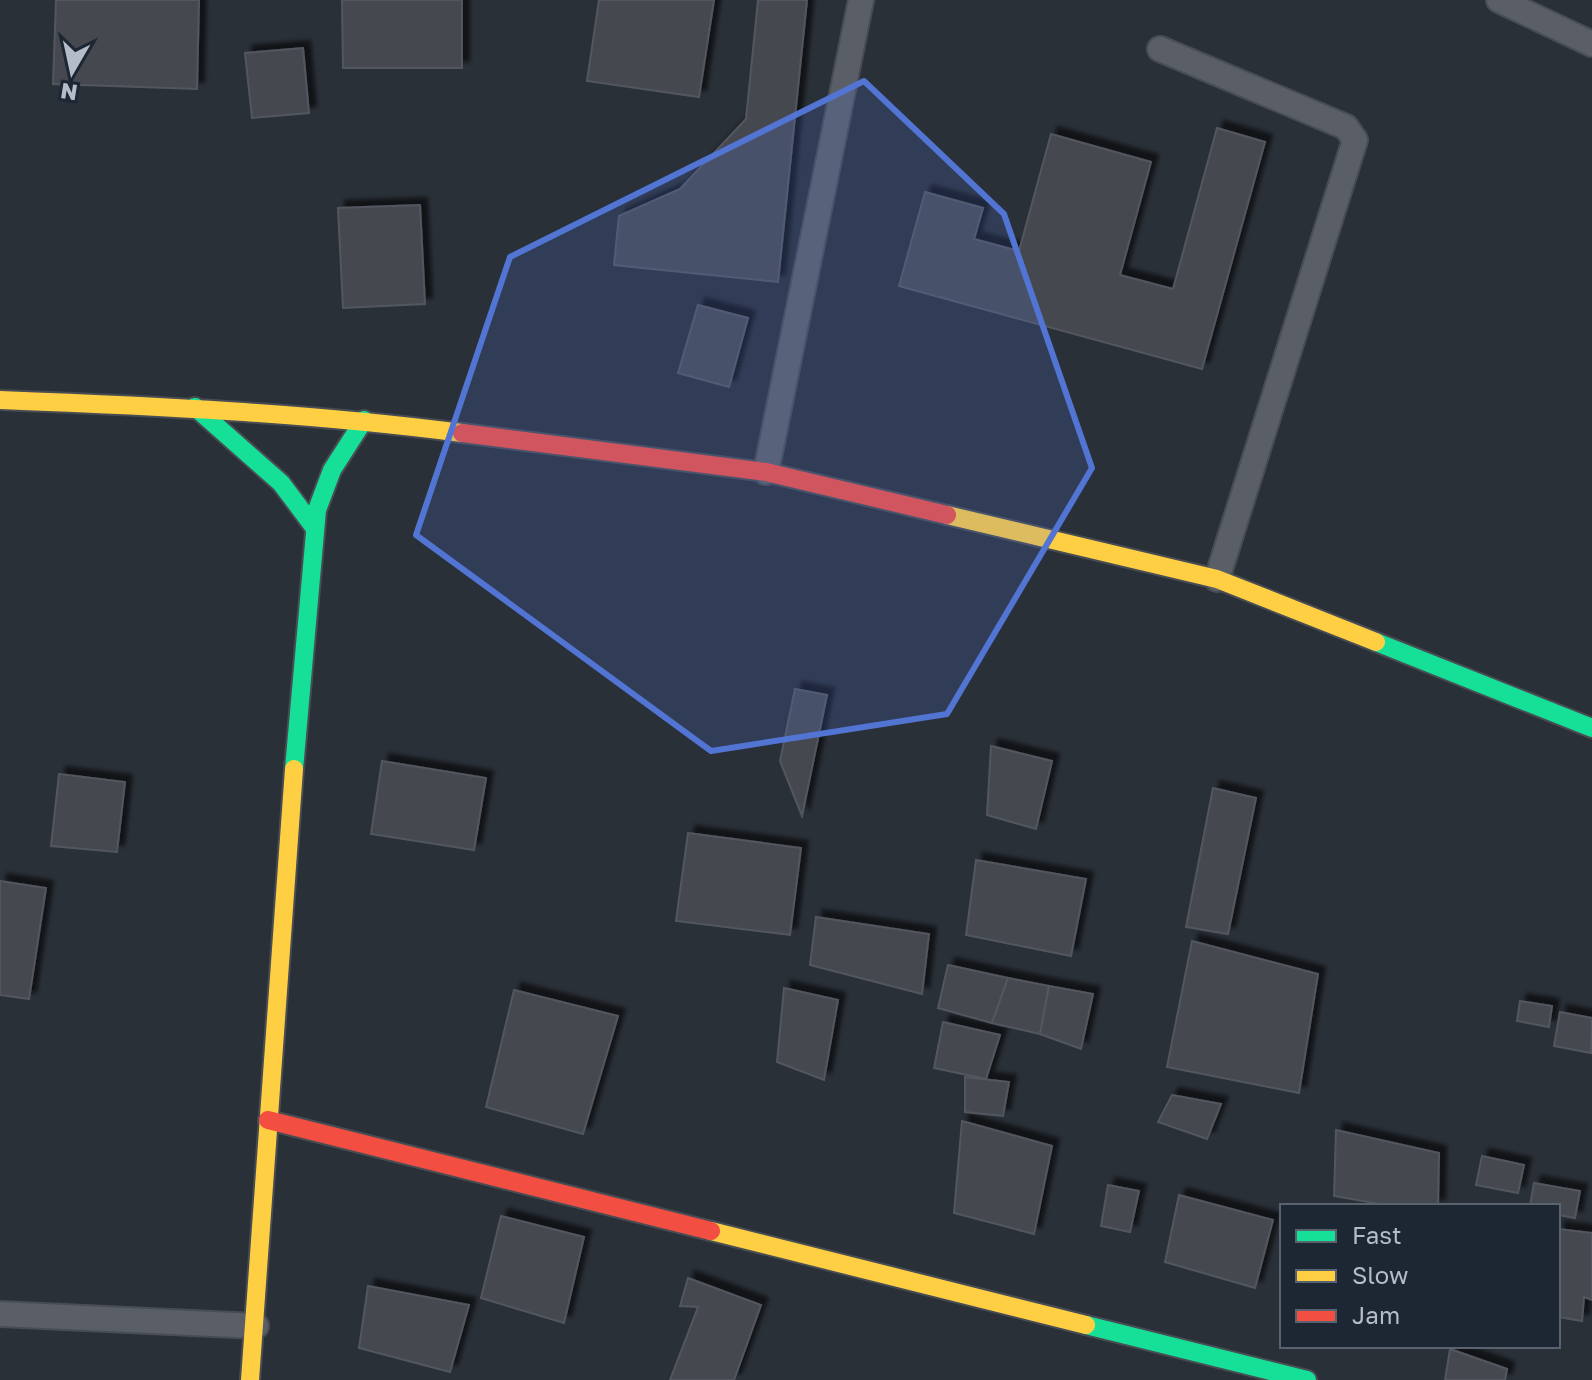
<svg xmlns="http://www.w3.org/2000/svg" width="1592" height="1380" font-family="'Golos Text',sans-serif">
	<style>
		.building { fill: #444950; stroke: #52575f; stroke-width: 2; filter: url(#shadow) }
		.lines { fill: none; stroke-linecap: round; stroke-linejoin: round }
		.street-casing { stroke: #484c53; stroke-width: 28 }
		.fast-casing { stroke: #484c53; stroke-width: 22 }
		.slow-casing { stroke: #484c53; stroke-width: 22 }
		.jam-casing { stroke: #484c53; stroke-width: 22 }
		.street { stroke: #5a5e66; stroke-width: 24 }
		.fast { stroke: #16e098; stroke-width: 18 }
		.slow { stroke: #ffcf43; stroke-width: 18 }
		.jam { stroke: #f24e42; stroke-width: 18 }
		.marked { fill: #5274d3; fill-opacity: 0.2; stroke: #5274d3; stroke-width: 6; stroke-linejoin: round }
	</style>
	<defs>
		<filter id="shadow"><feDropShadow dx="7" dy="-7" stdDeviation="2" flood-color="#0009"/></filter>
	</defs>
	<rect width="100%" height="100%" fill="#2a3038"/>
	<g class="building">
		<polygon points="56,0 199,0 197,89 53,84"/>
		<polygon points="342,0 462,0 462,68 343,68"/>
		<polygon points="599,0 714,0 699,97 587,81"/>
		<polygon points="758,0 807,0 778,282 614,265 619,216 680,189 746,119"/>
		<polygon points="303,48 309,113 252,118 245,53"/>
		<polygon points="1217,128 1265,142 1202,369 899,286 925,192 983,208 974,239 1019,251 1051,134 1151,162 1120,275 1173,289"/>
		<polygon points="420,205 425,304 343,308 338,208"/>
		<polygon points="698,305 748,318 729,387 678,373"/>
		<polygon points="795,689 827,695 802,816 780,761"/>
		<polygon points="991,746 1052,761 1036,829 987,815"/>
		<polygon points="382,761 486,778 474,850 371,834"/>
		<polygon points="59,774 125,782 117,852 51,846"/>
		<polygon points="1213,788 1256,798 1228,934 1186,927"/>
		<polygon points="688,833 801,848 790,935 676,921"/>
		<polygon points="976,860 1086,879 1071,956 966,935"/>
		<polygon points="0,881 46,888 29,999 0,995"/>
		<polygon points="816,917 929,934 922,994 810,965"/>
		<polygon points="1192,941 1318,974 1299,1093 1167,1067"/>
		<polygon points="948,965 1008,978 992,1023 938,1008"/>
		<polygon points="1008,978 1049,986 1040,1034 992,1023"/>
		<polygon points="1049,986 1093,994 1081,1049 1040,1034"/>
		<polygon points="784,988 838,1000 824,1080 777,1062"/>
		<polygon points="514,990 618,1016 583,1134 486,1107"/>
		<polygon points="1520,1001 1552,1006 1549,1027 1517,1021"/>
		<polygon points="1560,1012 1592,1018 1591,1053 1554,1046"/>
		<polygon points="943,1022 1000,1035 986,1079 934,1068"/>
		<polygon points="965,1077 1009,1082 1003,1116 965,1112"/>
		<polygon points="1172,1095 1221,1104 1207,1139 1158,1122"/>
		<polygon points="962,1121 1052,1146 1034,1234 954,1213"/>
		<polygon points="1336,1130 1439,1153 1438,1206 1391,1206 1334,1196"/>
		<polygon points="1482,1156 1524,1165 1518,1193 1476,1185"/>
		<polygon points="1534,1183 1580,1191 1575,1218 1558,1215 1558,1206 1530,1206"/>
		<polygon points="1108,1185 1139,1191 1130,1232 1101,1226"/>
		<polygon points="1179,1195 1273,1220 1255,1288 1165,1262"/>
		<polygon points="501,1216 584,1237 564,1323 481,1298"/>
		<polygon points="1558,1229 1592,1233 1592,1300 1584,1297 1582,1321 1558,1317"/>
		<polygon points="688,1278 761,1305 734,1380 670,1380 698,1307 680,1306"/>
		<polygon points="368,1286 469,1305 450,1372 359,1348"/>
		<polygon points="1450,1349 1507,1369 1505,1380 1445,1380"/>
	</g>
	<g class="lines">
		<g class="street-casing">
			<g id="street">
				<polyline points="1499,0 1592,44"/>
				<polyline points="1160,49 1346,127 1355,140 1217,579"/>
				<polyline points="766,472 861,0"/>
				<polyline points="0,1314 256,1326"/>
			</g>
		</g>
		<g class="fast-casing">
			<g id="fast">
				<polyline points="195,407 281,483 314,527"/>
				<polyline points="1376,642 1592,728"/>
				<polyline points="294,769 317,510 332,470 364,420"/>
				<polyline points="1086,1325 1307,1380"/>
			</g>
		</g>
		<g class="slow-casing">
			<g id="slow">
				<path d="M 0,400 C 155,406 308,413 462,433"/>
				<polyline points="947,515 1217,579 1376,642"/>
				<polyline points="711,1231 1086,1325"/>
				<polyline points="250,1380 294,769"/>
			</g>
		</g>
		<g class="jam-casing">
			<g id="jam">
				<polyline points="462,433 766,472 947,515"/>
				<polyline points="268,1120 711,1231"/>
			</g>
		</g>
		<use href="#street" class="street"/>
		<use href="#fast" class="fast"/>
		<use href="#slow" class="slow"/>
		<use href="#jam" class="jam"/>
	</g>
	<path class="marked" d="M 864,81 L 1004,214 L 1092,468 L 947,714 L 711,751 L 416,535 L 510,257 Z"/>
	<rect x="1280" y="1204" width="280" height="144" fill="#1d2633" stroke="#59626f" stroke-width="2"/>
	<rect x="1296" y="1230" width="40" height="12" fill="#16e098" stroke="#59626f" stroke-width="2"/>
	<text x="1352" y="1244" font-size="24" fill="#b4bcc9">Fast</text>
	<rect x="1296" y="1270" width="40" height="12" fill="#ffcf43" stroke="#59626f" stroke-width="2"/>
	<text x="1352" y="1284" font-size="24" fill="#b4bcc9">Slow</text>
	<rect x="1296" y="1310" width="40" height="12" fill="#f24e42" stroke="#59626f" stroke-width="2"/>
	<text x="1352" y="1324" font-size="24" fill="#b4bcc9">Jam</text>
	<g transform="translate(72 72) rotate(189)" stroke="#1d2633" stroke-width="6" paint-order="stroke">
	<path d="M0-6L14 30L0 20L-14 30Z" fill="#b4bcc9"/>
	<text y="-12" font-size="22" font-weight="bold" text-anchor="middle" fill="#b4bcc9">N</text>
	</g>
</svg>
